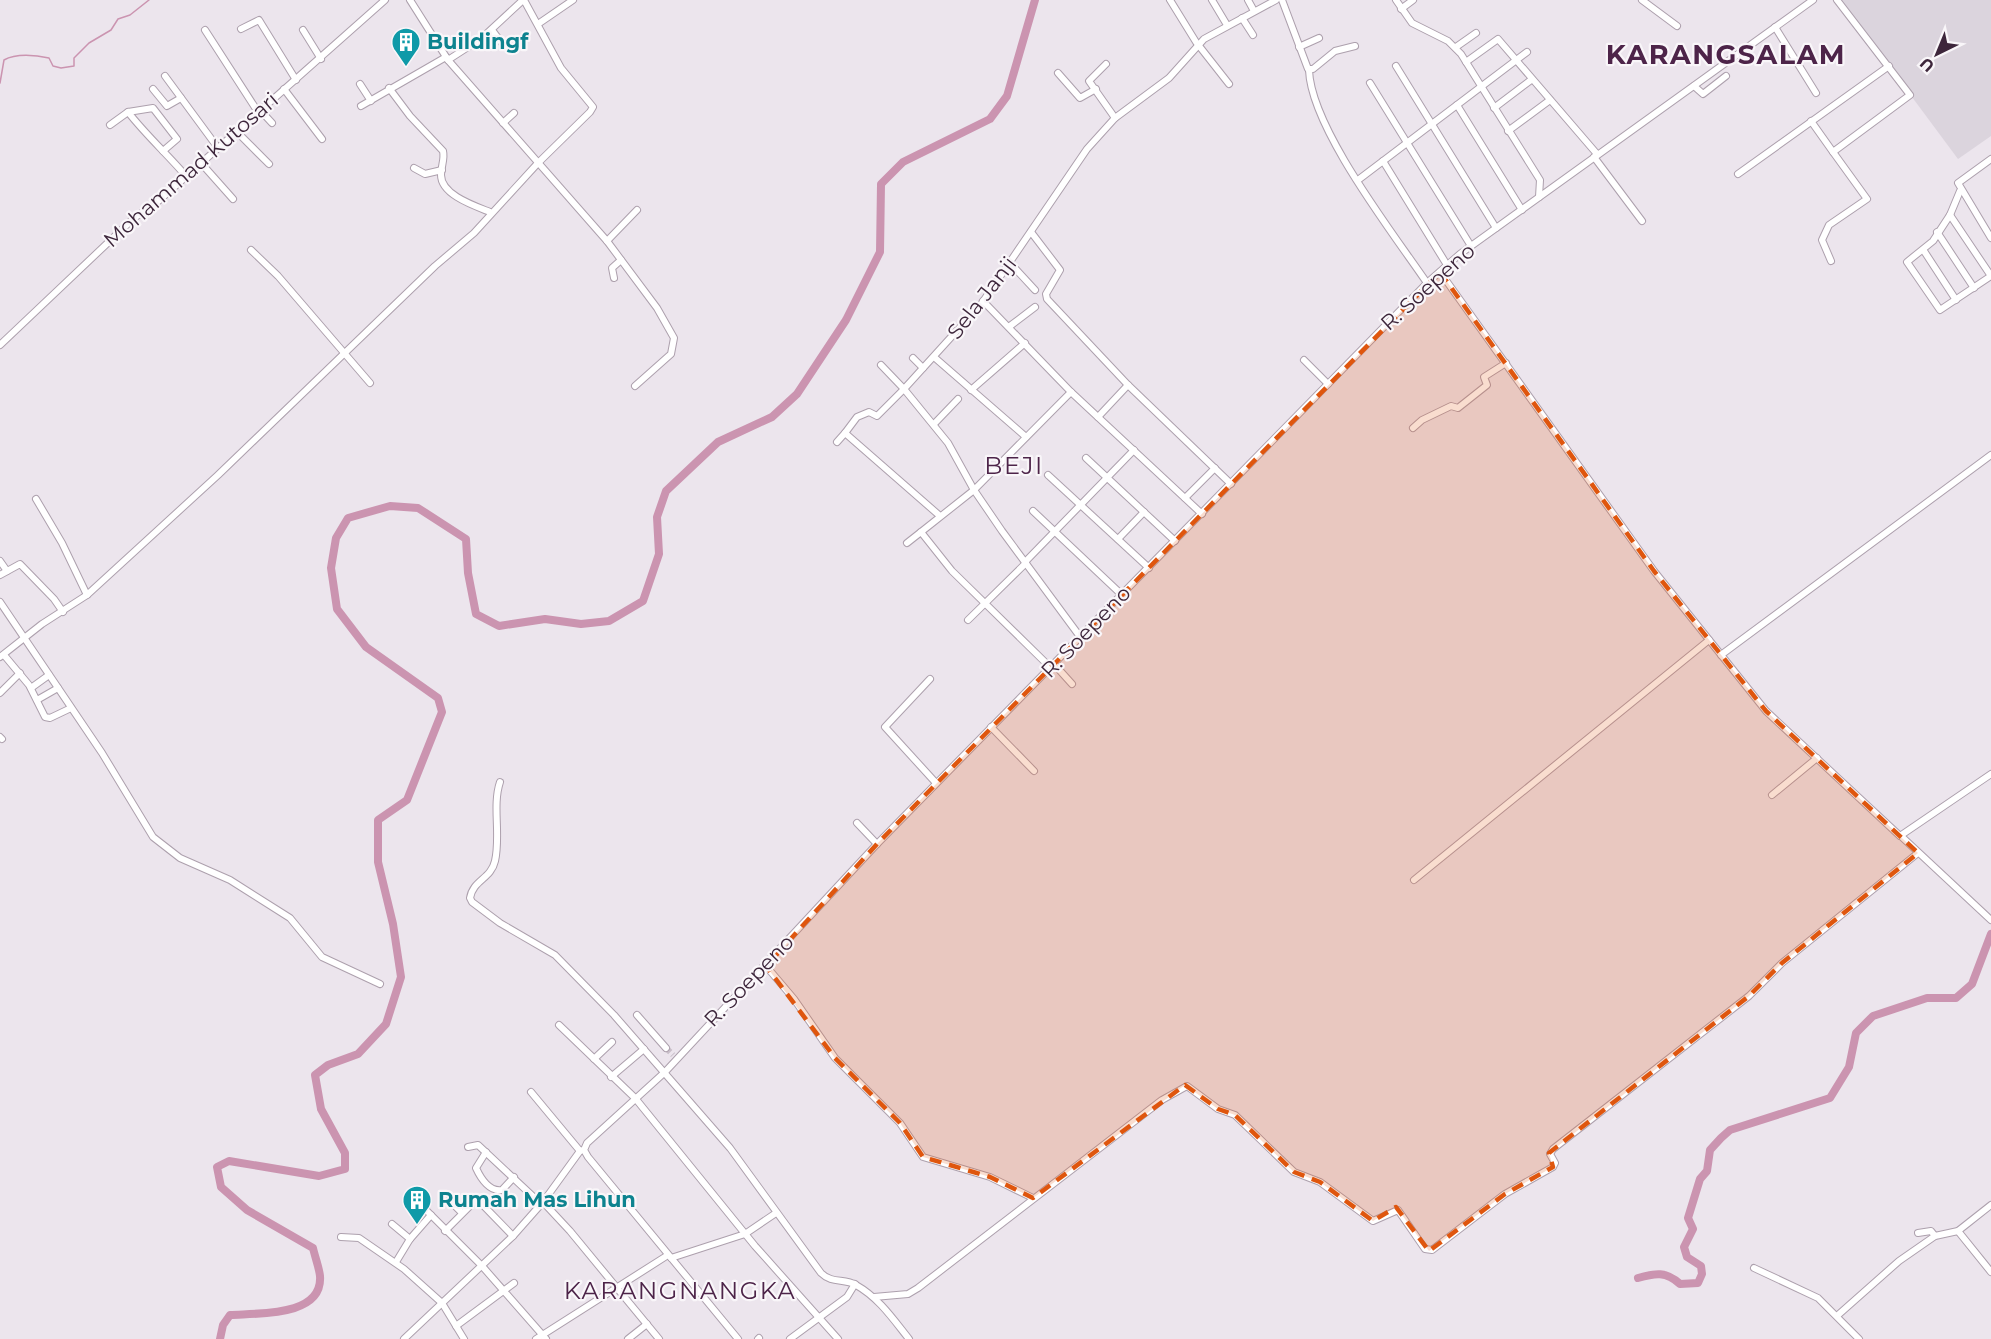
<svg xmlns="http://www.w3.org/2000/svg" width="1991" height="1339" font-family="Montserrat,sans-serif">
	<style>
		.built { fill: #dbd4dd }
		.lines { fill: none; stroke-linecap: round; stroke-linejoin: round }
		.stream { stroke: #cb94b0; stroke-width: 1.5 }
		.river { stroke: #cb94b0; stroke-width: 8 }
		.minor-tunnel { stroke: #c9bfc9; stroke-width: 6; stroke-dasharray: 6 3; stroke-linecap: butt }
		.minor-casing { stroke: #ada0ad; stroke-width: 8 }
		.minor { stroke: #fff; stroke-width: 6 }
		.marked { fill: #df560e; fill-opacity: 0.2; stroke: #df560e; stroke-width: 4.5; stroke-dasharray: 12 8; stroke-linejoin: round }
		.labels { text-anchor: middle; stroke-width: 4.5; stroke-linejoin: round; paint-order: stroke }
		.culture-label { font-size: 21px; font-weight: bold; fill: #0d838f; stroke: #f9f6f9; text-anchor: start }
		.street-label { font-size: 21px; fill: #3d263b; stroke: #f9f6f9 }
		.quarter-label { font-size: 24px; letter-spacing: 1.5px; fill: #4d2449; stroke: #f9f6f9 }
		.district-label { font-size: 27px; font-weight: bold; letter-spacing: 1.5px; fill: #4d2449; stroke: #f9f6f9 }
	</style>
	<rect width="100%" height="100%" fill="#ece5ed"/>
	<polygon class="built" points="1840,0 1991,0 1991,136 1958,159"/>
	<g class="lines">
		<path class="stream" d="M 0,83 L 4,60 C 16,53 36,55 49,58 L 53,66 L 61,68 L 74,66 L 74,58 L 89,43 L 111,30 L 118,19 L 130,15 L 149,0"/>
		<g class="river">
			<path d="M 1638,1278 C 1655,1273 1666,1271 1680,1284 L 1698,1283 L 1702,1274 L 1701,1266 L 1687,1257 L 1684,1247 L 1693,1229 L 1688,1218 L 1700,1179 L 1707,1171 L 1710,1150 L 1721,1138 L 1730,1130 L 1830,1098 L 1849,1067 L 1856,1033 L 1873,1016 L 1927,998 L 1956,998 L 1972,984 L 1991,934"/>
			<path d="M 220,1339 L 223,1325 L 230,1315 C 258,1313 323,1317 320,1276 C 319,1267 315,1257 313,1248 L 247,1210 L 221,1187 L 217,1167 L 229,1161 L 319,1176 L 345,1169 L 345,1153 L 321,1109 L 315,1075 L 328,1065 L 358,1054 L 386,1024 L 401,977 L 393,924 L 378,862 L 378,820 L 407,800 L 442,712 L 438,698 L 366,647 L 337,609 L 331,568 L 336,538 L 348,518 L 390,506 L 418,508 L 466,539 L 468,573 L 476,614 L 499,626 L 545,619 L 581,624 L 609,621 L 643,601 L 659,554 L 657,517 L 666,491 L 718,442 L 772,417 L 797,394 L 846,320 L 880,252 L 881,184 L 903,162 L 990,119 L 1007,96 L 1035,0"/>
		</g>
		<polyline class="minor-tunnel" points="666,1048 673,1055"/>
		<g class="minor-casing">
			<g id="minor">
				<polyline points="410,0 448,60 607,241 657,308 674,338 671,354 635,386"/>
				<polyline points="1170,0 1196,42 1229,84"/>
				<polyline points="1212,0 1227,25"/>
				<polyline points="1248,0 1254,11"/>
				<polyline points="1282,0 1308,69 1313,69 1335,51 1355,46"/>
				<polyline points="1396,0 1412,23 1448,41 1461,54 1540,180 1539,197"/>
				<polyline points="1642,0 1677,26"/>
				<polyline points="1401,9 1413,0"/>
				<polyline points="1242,18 1253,35"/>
				<polyline points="538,24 573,0"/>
				<polyline points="1775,27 1816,93"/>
				<polyline points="241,29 259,20 296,80"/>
				<polyline points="205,30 258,112"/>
				<polyline points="303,30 321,59"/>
				<polyline points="492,30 501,42"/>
				<polyline points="1299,47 1319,38"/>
				<polyline points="1456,47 1476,33"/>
				<polyline points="448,60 482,38 523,0"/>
				<polyline points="1466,62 1498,39 1597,154"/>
				<polyline points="1106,64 1089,81 1115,118"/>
				<polyline points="1396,66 1496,228"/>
				<path d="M 1309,70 C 1311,128 1393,233 1427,283"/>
				<polyline points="1058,73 1080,98 1096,89"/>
				<polyline points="165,76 218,148"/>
				<polyline points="1370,83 1471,246"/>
				<polyline points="360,84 371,101"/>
				<polyline points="1694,86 1703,94 1726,76"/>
				<path d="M 389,88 L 410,116 L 443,151 C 445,159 441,166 441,175 C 441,195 475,206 490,212"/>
				<polyline points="153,89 167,106 181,98"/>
				<polyline points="284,89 322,139"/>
				<polyline points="1457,105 1522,210"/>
				<polyline points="361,106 446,57"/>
				<polyline points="1494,108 1531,80"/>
				<polyline points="260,110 272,123"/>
				<path d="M 128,112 C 146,135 167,154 186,176"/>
				<polyline points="1811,121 1833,152 1910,95 1837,0"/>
				<polyline points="503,123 514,113"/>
				<polyline points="110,125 128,112 153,108 177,139 163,151"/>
				<polyline points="236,131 269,164"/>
				<polyline points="1508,131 1550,100"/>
				<polyline points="1594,157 1642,221"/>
				<polyline points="1991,159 1958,183 1991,238"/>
				<polyline points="1383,161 1447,265"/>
				<polyline points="201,163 233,199"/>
				<polyline points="414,168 425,174 442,170"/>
				<polyline points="1738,174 1889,66"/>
				<polyline points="1358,180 1527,52"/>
				<polyline points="1960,191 1950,215 1933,241 1907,262 1940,310 1991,276"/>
				<polyline points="1950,215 1991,276"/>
				<polyline points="1031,232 1060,270 1046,294 1047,299 1128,385 1231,484"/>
				<polyline points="1937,232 1974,288"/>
				<polyline points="607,241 637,210"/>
				<polyline points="251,250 278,276 370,383"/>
				<polyline points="1924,251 1956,300"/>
				<polyline points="1831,261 1822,240 1829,225 1867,199 1833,152"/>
				<polyline points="1010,263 1035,290"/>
				<polyline points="1440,272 1654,571 1766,711 1900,836 1991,774"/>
				<polyline points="614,278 612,268 621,260"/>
				<polyline points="983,301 1071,392 1202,514"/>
				<polyline points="1010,326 1035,307"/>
				<polyline points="0,345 134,218 155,204 385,0"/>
				<polyline points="934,357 1026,437"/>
				<polyline points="913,358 923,368"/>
				<polyline points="1304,360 1328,384"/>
				<polyline points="881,365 904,389 877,416 869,412 857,417 845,433 940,516"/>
				<polyline points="971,390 1025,343"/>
				<polyline points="1098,417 1128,385"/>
				<polyline points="934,424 958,399"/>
				<polyline points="1413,428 1422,420 1451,406 1458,408 1487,385 1484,377 1506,363"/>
				<polyline points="837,442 845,433"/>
				<polyline points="1086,458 1175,541"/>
				<polyline points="1048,475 1149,568"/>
				<polyline points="1185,498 1215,468"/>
				<polyline points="36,499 62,543 87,595"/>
				<polyline points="1033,511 1122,595"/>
				<polyline points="1118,539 1144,512"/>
				<polyline points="907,543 921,532"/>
				<polyline points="0,561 7,571"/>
				<polyline points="1025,562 1134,450"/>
				<polyline points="0,575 20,564 54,599 63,612"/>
				<polyline points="0,602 102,753 153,837 180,858 230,880 290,918 322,957 380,984"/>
				<polyline points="968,620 1026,563"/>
				<polyline points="1081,638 1002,531 974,490 948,443 904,389 982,303 1087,149 1115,118 1169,78 1204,39 1276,0"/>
				<polyline points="4,655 29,685 45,717 50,718 71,708"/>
				<polyline points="1721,655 1991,455"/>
				<polyline points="0,657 42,624 87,595 218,475 435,266 474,233 538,163 590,112 593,107 561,68 524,0"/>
				<polyline points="1054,664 1072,684"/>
				<polyline points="1051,668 952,571 921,532 974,490 1071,392"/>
				<polyline points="930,679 885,727 936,783"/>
				<polyline points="31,688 49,675"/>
				<polyline points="0,693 20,673"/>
				<polyline points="37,700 58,688"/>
				<polyline points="991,727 1034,771"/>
				<polyline points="0,737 2,739"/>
				<path d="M 500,782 C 492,806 501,835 495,861 C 491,879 473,880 470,898 L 472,902 L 500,923 L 555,955 L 614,1015 L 730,1148 L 821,1273 C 832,1284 844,1278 856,1285 C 879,1298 893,1319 909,1339"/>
				<polyline points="1772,795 1817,758"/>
				<polyline points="857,823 877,844"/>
				<polyline points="1902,837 1991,920"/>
				<polyline points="1414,880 1709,640"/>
				<polyline points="766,966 794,999 835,1058 900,1123 923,1157 990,1177 1033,1198"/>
				<polyline points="637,1015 666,1048"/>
				<polyline points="559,1025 635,1098 755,1246 838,1339"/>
				<polyline points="594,1059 612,1042"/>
				<polyline points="611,1077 644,1049"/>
				<polyline points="531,1092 580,1151 583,1150"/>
				<polyline points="468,1147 478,1145 541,1204"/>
				<path d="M 486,1152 L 476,1168 C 481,1179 490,1192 502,1190 L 514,1177"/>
				<polyline points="449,1200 462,1213"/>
				<polyline points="418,1202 482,1266 546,1339"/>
				<polyline points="543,1202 570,1231 659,1339"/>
				<polyline points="392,1224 410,1239"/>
				<polyline points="445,1231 477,1199 513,1236"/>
				<polyline points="1958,1231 1991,1272"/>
				<polyline points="1918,1233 1931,1231 1935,1236"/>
				<polyline points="341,1237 359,1238 404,1269 442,1303 464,1339"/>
				<polyline points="671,1258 745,1234 776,1213"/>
				<polyline points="396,1262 410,1239 431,1215"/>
				<polyline points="1754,1268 1818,1298 1859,1339"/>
				<polyline points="874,1297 908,1294 918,1288 1162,1100 1187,1086 1218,1109 1235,1115 1294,1172 1320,1182 1373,1221 1398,1210 1425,1249 1432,1250 1505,1194 1553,1167 1555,1163 1550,1154 1553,1149 1749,996 1782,963 1918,853"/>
				<polyline points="1838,1315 1899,1261 1935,1236 1958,1231 1991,1205"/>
				<polyline points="456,1326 514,1283"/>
				<polyline points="404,1339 513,1236 543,1202 580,1151"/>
				<polyline points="536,1339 668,1255"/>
				<polyline points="628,1339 647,1324"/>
				<polyline points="738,1339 588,1157 584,1150 587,1143 665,1072 877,844 1427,283 1460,254 1813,0"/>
				<polyline points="758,1339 759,1338"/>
				<polyline points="790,1339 847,1297 855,1284"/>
			</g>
		</g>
		<use href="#minor" class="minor"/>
	</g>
	<path class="marked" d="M 1440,272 L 1654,571 L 1766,711 L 1918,853 L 1782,963 L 1749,996 L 1549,1153 L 1553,1167 L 1505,1194 L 1429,1251 L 1396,1207 L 1373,1221 L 1320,1182 L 1294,1172 L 1235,1115 L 1218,1109 L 1185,1085 L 1033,1198 L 990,1177 L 923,1157 L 900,1123 L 835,1058 L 766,966 L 877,844 Z"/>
	<defs>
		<g id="building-pin" transform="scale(1.5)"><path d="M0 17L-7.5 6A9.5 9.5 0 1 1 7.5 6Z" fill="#0f9aa8" stroke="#f9f6f9"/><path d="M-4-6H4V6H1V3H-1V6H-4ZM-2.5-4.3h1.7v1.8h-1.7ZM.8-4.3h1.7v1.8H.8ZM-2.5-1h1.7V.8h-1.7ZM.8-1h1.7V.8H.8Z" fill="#fff"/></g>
	</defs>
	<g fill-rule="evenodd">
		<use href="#building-pin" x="406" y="42"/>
		<use href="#building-pin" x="417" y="1200"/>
	</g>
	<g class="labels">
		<g class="culture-label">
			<text x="427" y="49">Buildingf</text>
			<text x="438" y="1207">Rumah Mas Lihun</text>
		</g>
		<g class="street-label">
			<text transform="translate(191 170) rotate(-41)" y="7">Mohammad Kutosari</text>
			<text transform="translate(1428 287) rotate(-42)" y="7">R. Soepeno</text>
			<text transform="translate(982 298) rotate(-52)" y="7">Sela Janji</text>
			<text transform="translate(1086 632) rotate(-46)" y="7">R. Soepeno</text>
			<text transform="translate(749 981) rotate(-46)" y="7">R. Soepeno</text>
		</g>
		<g class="quarter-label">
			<text x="1014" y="474">BEJI</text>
			<text x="680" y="1299">KARANGNANGKA</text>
		</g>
		<g class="district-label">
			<text x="1726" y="64">KARANGSALAM</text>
		</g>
	</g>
	<g transform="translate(1937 54) rotate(223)" stroke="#f9f6f9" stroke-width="4.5" paint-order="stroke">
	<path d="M0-4.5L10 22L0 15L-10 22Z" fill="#3d263b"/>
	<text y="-9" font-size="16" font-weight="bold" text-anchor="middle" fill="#3d263b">U</text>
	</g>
</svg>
